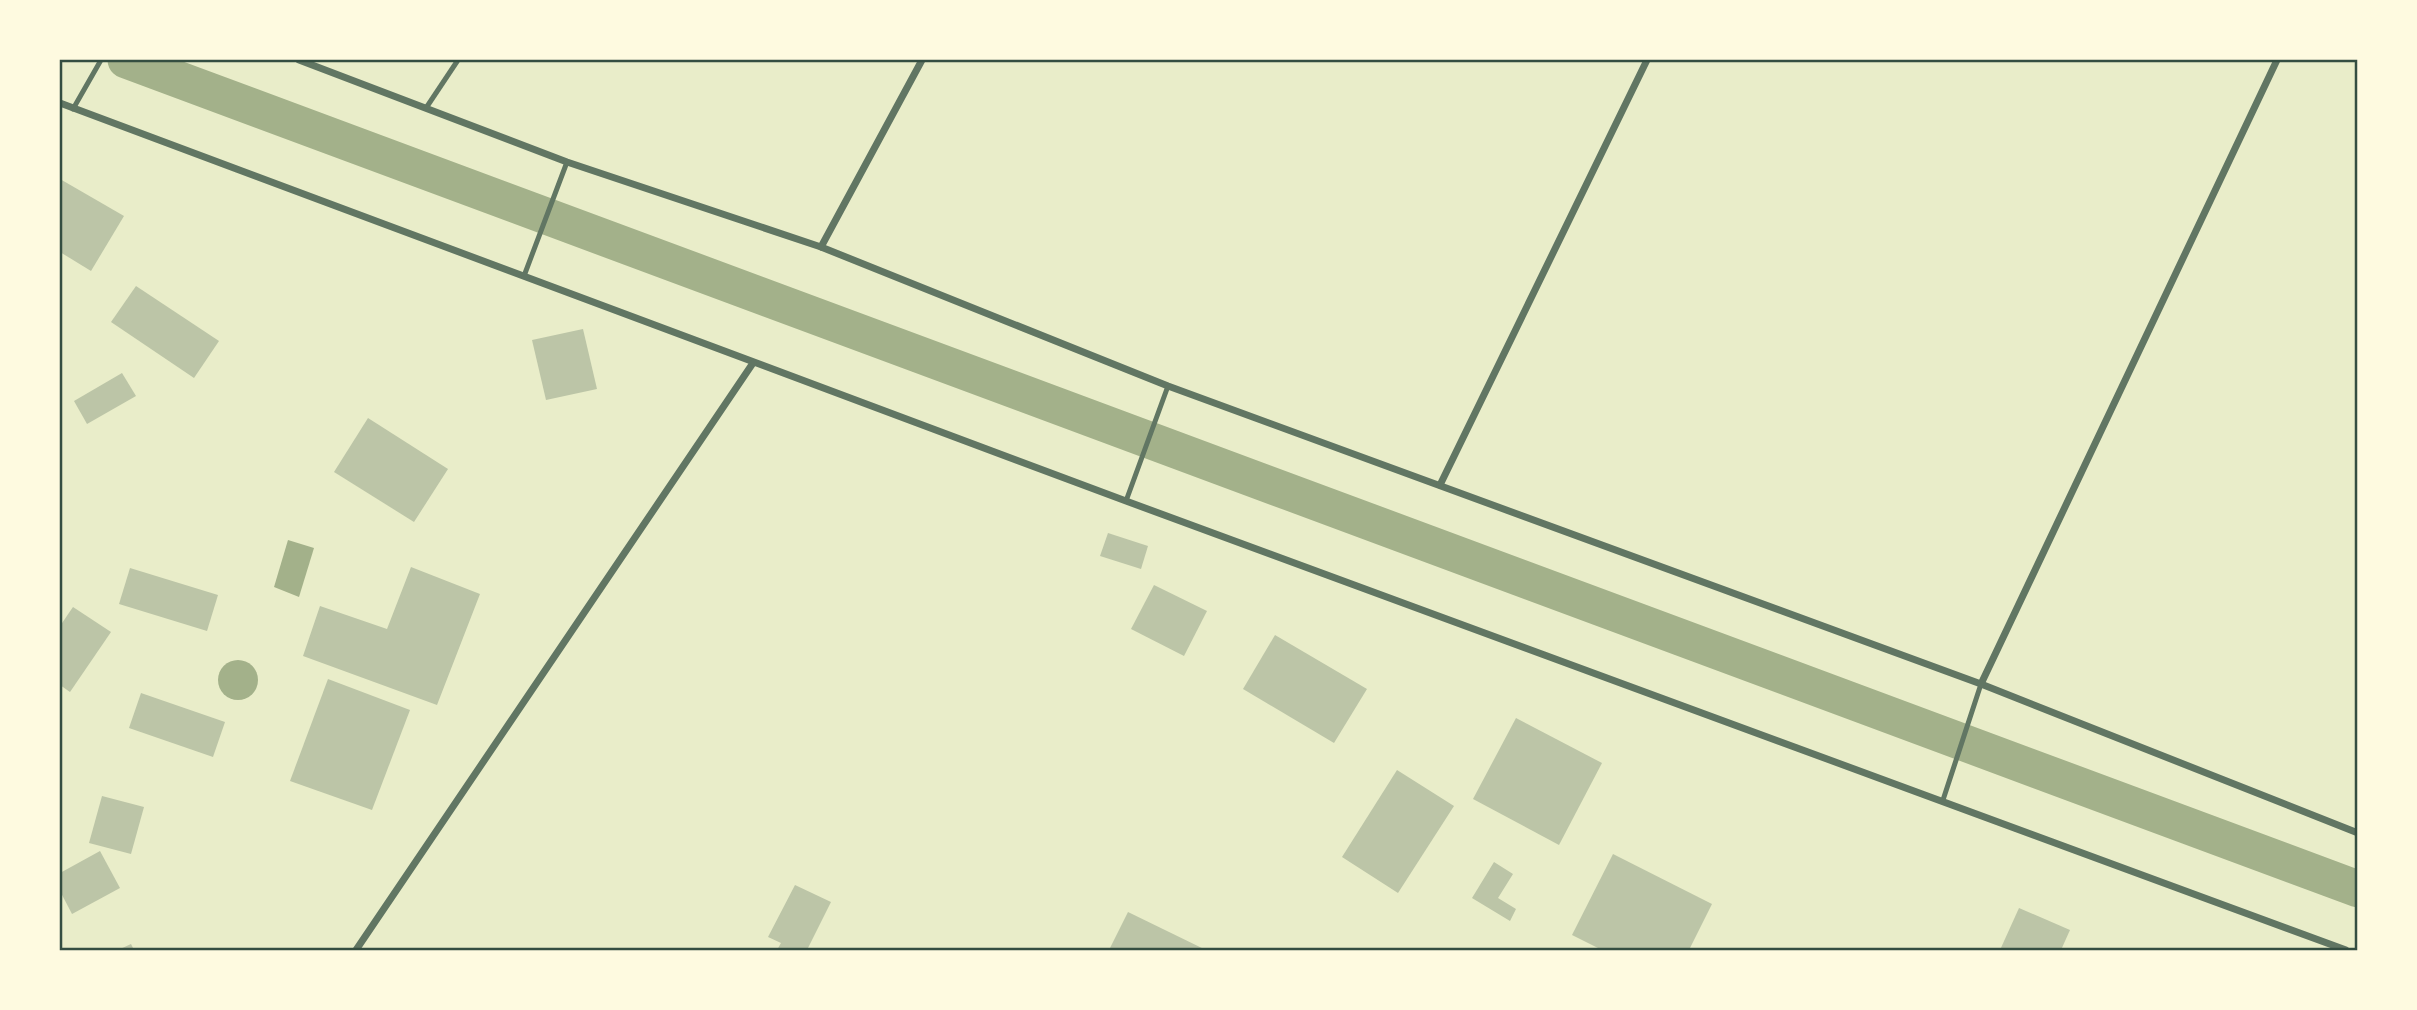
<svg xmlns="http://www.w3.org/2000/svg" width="2417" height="1010" font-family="Manrope,sans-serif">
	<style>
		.water { fill: #a3b18a }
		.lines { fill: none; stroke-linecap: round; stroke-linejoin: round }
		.canal { stroke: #a3b18a; stroke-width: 37 }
		.building { fill: #bcc5a7 }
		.service { stroke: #617663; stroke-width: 5 }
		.minor { stroke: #617663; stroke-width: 7 }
		.neatline { fill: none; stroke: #344e41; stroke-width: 2.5 }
	</style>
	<rect width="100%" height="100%" fill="#e9edc9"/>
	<g class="water">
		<polygon points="288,540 314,548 299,597 274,587"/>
		<circle cx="238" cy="680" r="20"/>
	</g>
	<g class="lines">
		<polyline class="canal" points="126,60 2358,889"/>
	</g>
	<g class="building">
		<polygon points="60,179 124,216 91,271 60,252"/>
		<polygon points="136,286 219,341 194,378 111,322"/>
		<polygon points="583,329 597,389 546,400 532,340"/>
		<polygon points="122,373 136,396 87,424 74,401"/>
		<polygon points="368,418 448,469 414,522 334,472"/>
		<polygon points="1108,533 1148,546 1141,569 1100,556"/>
		<polygon points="411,567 480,594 437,705 303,656 320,606 387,629"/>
		<polygon points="130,568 218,595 207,631 119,604"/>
		<polygon points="1154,585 1207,611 1184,656 1131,629"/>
		<polygon points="73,607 111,632 70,692 60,685 60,626"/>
		<polygon points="1275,635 1367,689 1334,743 1243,689"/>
		<polygon points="328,679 410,710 372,810 290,781"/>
		<polygon points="141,693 225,722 213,757 129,728"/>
		<polygon points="1516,718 1602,763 1559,845 1473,799"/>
		<polygon points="1397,770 1454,806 1398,893 1342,857"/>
		<polygon points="102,796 144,807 131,854 89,843"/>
		<polygon points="100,851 120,888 72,914 60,891 60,873"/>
		<polygon points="1613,854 1712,904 1689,950 1602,950 1572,935"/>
		<polygon points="1494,862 1513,874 1498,898 1516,909 1510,921 1472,898"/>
		<polygon points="795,885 831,902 807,950 777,950 781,943 768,937"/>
		<polygon points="2019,908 2070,930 2061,950 2000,950"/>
		<polygon points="1128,912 1206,950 1109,950"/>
		<polygon points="131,944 134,950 118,950"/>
	</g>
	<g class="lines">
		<g class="service">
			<polyline points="426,108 458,60"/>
			<polyline points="73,109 101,60"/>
			<polyline points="524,276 567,162"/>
			<polyline points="1126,501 1168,386"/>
			<polyline points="1943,800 1981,684"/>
		</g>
		<g class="minor">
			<polyline points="299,60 567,162 821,247 1168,386 1981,684 2358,833"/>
			<polyline points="60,103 1126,501 2346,950"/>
			<polyline points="821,247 922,60"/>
			<polyline points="1440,485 1647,60"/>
			<polyline points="1981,684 2277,60"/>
			<polyline points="356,950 753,363"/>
		</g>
	</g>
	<rect width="2417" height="1010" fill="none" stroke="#fefae0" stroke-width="122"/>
	<rect x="61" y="61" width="2295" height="888" class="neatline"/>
</svg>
